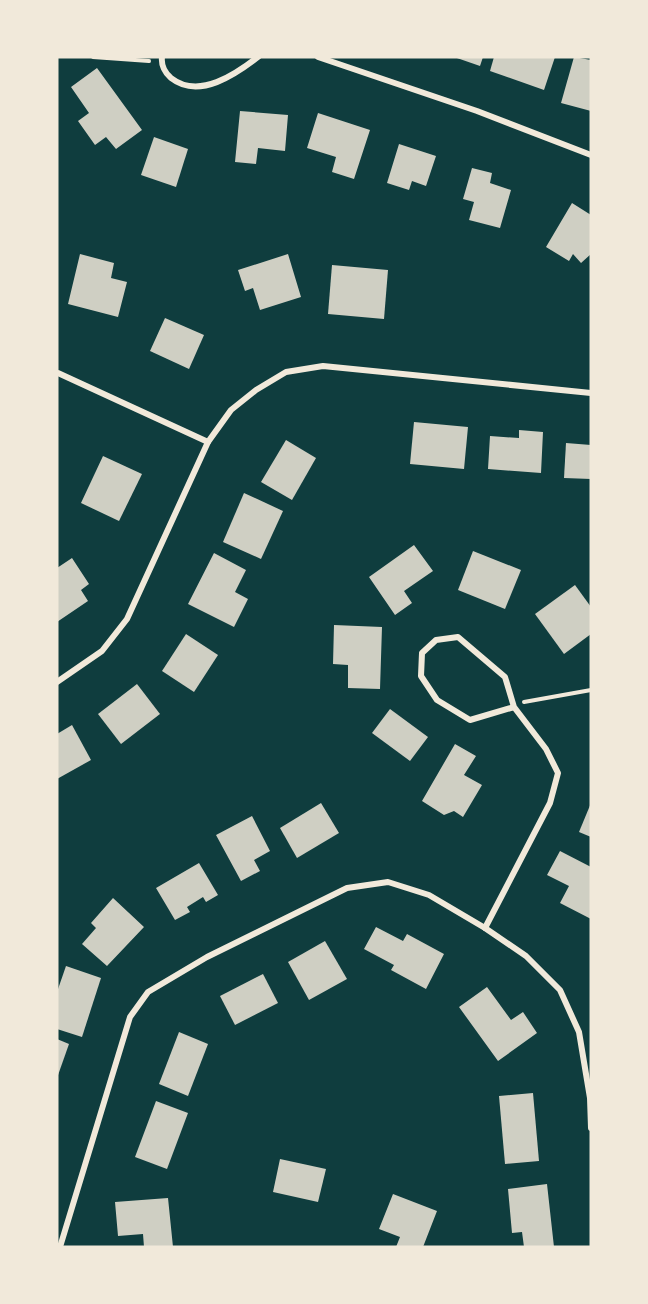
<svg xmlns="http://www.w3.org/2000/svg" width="648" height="1304" font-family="'IBM Plex Sans',sans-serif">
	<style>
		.building { fill: #cfcfc3 }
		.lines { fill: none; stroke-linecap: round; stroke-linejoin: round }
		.path { stroke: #f1e9da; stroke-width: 4 }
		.minor { stroke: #f1e9da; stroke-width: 6 }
	</style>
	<rect width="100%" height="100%" fill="#0f3d3e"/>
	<g class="building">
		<polygon points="454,57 483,57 480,66"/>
		<polygon points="494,57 555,57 544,90 490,71"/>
		<polygon points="574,57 591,60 591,111 561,103"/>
		<polygon points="97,68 142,130 116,149 106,137 95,145 78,121 89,113 71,87"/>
		<polygon points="240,111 288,115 285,151 258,148 256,164 235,162"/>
		<polygon points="318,113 370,130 354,179 332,172 336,157 307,148"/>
		<polygon points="154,137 188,149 176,187 141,175"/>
		<polygon points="399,144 436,156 426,186 412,181 409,190 387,183"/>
		<polygon points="472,168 492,173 490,183 511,190 500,228 469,220 474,202 463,199"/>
		<polygon points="572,203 591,215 591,254 581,263 573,254 569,261 546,247"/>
		<polygon points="80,254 114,263 111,278 127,282 118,317 68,304"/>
		<polygon points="288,254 301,297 260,310 253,288 245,291 238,270"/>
		<polygon points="332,265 388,270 384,319 328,314"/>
		<polygon points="165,318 204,335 189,369 150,351"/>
		<polygon points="414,422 468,427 464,469 410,464"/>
		<polygon points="519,430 543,432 541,473 488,469 490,436 519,438"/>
		<polygon points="286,440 316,458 292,500 261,482"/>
		<polygon points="566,443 591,445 591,479 564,478"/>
		<polygon points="103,456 142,474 119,521 81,503"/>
		<polygon points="244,493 283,511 261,559 223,542"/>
		<polygon points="414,545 433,571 404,591 412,603 395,615 369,577"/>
		<polygon points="473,551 521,570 505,609 458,590"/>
		<polygon points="214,553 246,570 235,592 248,599 234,627 188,604"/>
		<polygon points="72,558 89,584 81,590 88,601 57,622 57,568"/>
		<polygon points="575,585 591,607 591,634 564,654 535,614"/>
		<polygon points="334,625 382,627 380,689 348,688 348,665 333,664"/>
		<polygon points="186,634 218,655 194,692 162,671"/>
		<polygon points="137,684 160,714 121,744 98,714"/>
		<polygon points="390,709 428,737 410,761 372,733"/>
		<polygon points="72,725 91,760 57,779 57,734"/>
		<polygon points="455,744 476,756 464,775 482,785 463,817 454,811 444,815 422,801"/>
		<polygon points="321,803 339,833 297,858 280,828"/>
		<polygon points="591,803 591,837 579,832"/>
		<polygon points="252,816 270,851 254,860 260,871 241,881 216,835"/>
		<polygon points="560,851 591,867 591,919 560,903 569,886 547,875"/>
		<polygon points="199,863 218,895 206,902 203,897 187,907 190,912 175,920 156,888"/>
		<polygon points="113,898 144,927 107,966 82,944 96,928 91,923"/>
		<polygon points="376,927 403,941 407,934 444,954 426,989 391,970 394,965 364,949"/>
		<polygon points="325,941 347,979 309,1000 288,962"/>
		<polygon points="66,966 101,978 82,1037 57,1029 57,992"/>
		<polygon points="263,974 278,1003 235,1025 220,996"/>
		<polygon points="487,987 511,1020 523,1012 537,1033 498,1061 459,1007"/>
		<polygon points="179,1032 208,1044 188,1096 159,1084"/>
		<polygon points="57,1039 69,1044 57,1078"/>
		<polygon points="533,1093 539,1161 505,1164 499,1096"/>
		<polygon points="156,1101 188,1113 167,1169 135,1157"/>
		<polygon points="280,1159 326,1169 318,1202 273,1192"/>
		<polygon points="547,1184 554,1247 524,1247 522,1232 512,1233 508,1189"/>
		<polygon points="393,1194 437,1211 423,1247 396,1247 400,1237 379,1229"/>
		<polygon points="168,1198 173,1247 144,1247 143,1234 118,1236 115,1202"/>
	</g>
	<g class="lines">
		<g class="path">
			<polyline points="93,57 149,61"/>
			<polyline points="524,702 591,690"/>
		</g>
		<g class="minor">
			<path d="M 162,57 C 161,65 165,73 171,78 C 199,100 236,74 258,57"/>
			<polyline points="318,57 477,111 591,155"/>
			<polyline points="58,373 208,442"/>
			<polyline points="57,682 102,651 127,619 208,442 231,410 256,390 286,372 323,366 591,393"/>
			<polyline points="485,928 550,803 558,773 546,749 514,707 505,677 458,637 436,640 422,653 421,676 437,700 470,720 514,707"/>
			<polyline points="60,1247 130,1017 148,992 207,957 347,888 388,882 429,895 485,928 526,956 560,990 579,1032 590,1098 591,1128"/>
		</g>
	</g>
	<rect width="648" height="1304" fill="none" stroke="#f1e9da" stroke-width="117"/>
</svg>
